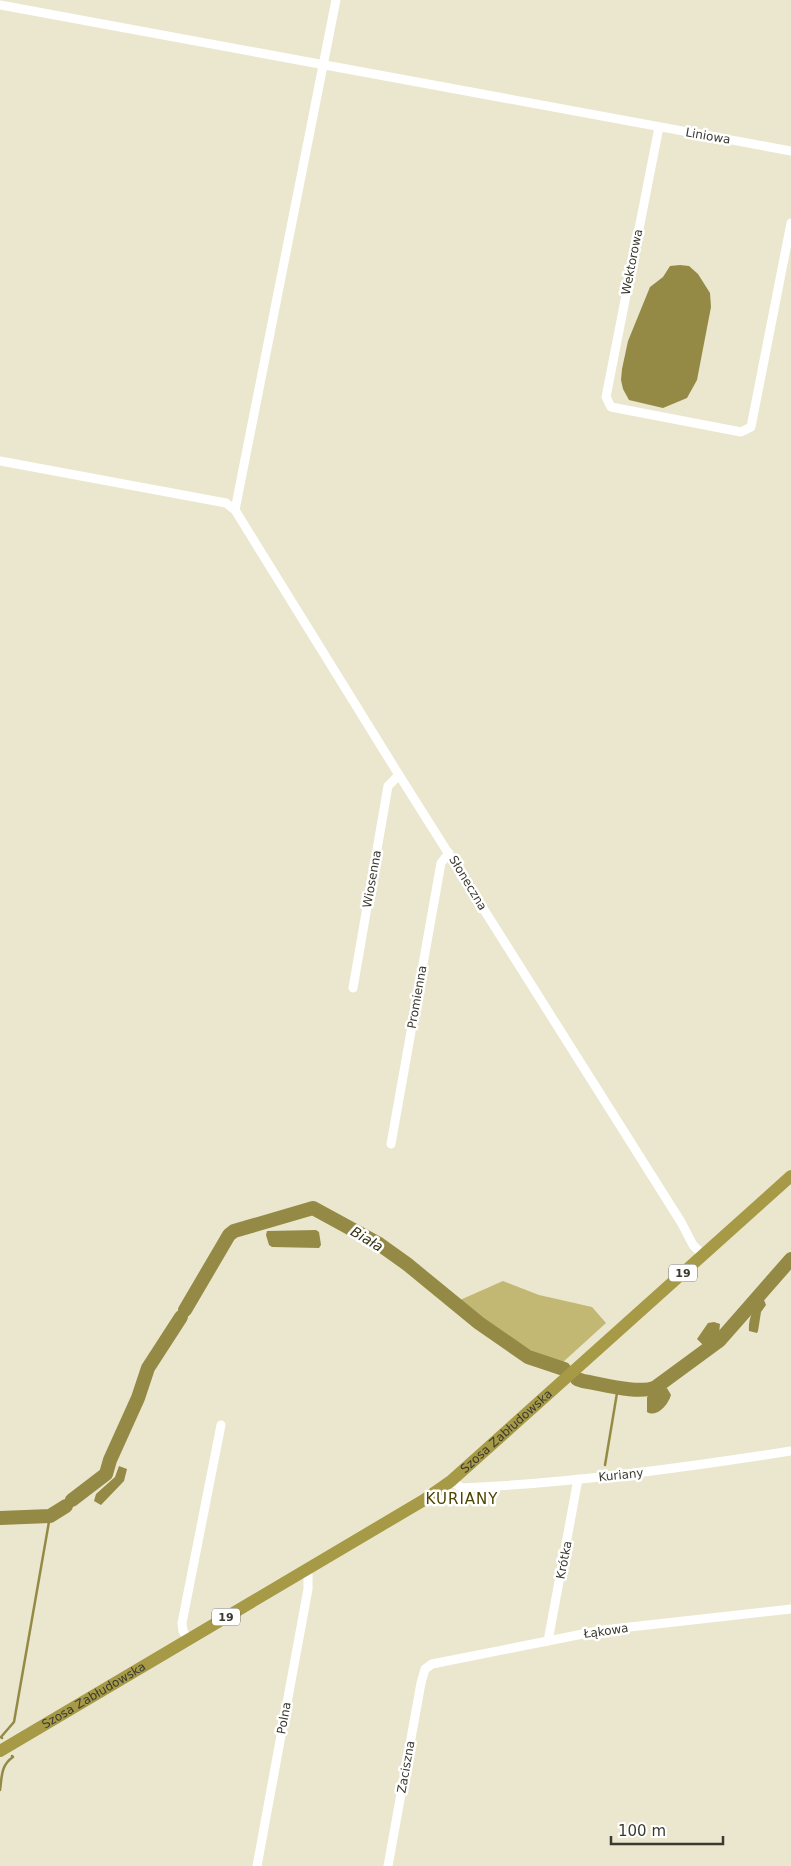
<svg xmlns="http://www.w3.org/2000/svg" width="791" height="1866" font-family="'DejaVu Sans',sans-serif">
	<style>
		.forest { fill: #c2b873 }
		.water { fill: #948a46 }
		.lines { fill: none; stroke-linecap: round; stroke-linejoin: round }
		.stream { stroke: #948a46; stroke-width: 2.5 }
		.river { stroke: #948a46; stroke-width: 14 }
		.minor { stroke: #fff; stroke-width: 9 }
		.highway { stroke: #a69a47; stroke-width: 12 }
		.labels { text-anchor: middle; stroke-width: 5; stroke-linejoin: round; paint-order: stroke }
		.shield { fill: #fff; stroke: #76756e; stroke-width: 1 }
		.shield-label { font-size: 11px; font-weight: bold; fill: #3b3a30 }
		.street-label { font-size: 12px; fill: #3b3a30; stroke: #fff }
		.water-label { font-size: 14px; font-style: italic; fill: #383314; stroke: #fff }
		.quarter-label { font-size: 15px; letter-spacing: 1px; fill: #4c4400; stroke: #fff }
	</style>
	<rect width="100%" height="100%" fill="#eae7ce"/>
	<polygon class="forest" points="503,1281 539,1295 592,1307 606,1323 562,1363 535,1356 489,1326 460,1300"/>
	<g class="water">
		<polygon points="680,265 689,266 698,274 710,293 711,307 697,380 687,398 663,408 629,400 623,389 621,380 622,369 628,341 650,287 663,277 670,266"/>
		<polygon points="316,1230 319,1232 321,1245 319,1248 272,1247 269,1245 266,1235 267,1231"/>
		<path d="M 761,1299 L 764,1300 L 766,1305 L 761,1312 L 758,1331 L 757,1333 L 749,1331 C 748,1319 753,1308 761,1299 Z"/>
		<polygon points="714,1322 720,1324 719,1334 703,1345 697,1339 708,1323"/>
		<path d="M 667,1388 L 671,1395 C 668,1405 657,1418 647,1412 L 647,1397 L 653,1393 Z"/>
		<polygon points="119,1466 127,1469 124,1481 101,1505 94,1501 96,1494 115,1477"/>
	</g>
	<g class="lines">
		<g class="stream">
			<polyline points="605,1465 618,1387"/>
			<polyline points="2,1738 1,1737 14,1722 50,1516"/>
			<path d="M 0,1790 C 2,1776 1,1765 13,1757 L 12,1756"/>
		</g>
		<g class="river">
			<polyline points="185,1310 229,1235 234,1231 313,1208 379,1244 407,1264 479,1323 528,1357 564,1369"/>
			<path d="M 577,1379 L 583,1381 C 602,1384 639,1395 656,1387 L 720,1340 L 791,1259"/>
			<polyline points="72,1500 106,1474 110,1460 138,1398 148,1368 181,1317"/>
			<polyline points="0,1518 50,1516 66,1506"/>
		</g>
		<g class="minor">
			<polyline points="0,5 791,151"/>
			<polyline points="659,127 606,397 611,407 741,432 751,427 791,223"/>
			<polyline points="0,461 226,503 235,510 399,775 681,1222 693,1245 703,1255"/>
			<polyline points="235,510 336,0"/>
			<polyline points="353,988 388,786 399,775"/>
			<polyline points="391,1144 441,863 449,853"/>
			<path d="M 451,1481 L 462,1488 C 572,1483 682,1468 791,1451"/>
			<polyline points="188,1640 183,1631 182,1623 221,1425"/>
			<polyline points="548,1641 578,1479"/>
			<polyline points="257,1866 308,1589 308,1575 304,1570"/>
			<polyline points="388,1866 421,1683 425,1669 432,1664 603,1630 791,1609"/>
		</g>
		<path class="highway" id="s1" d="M 0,1751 L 424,1500 L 451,1481 L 791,1176"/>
	</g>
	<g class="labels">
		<g class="shield">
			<rect x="669" y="1264.5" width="28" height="17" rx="4"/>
			<rect x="212" y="1608.5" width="28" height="17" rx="4"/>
		</g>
		<g class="shield-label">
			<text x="683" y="1277">19</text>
			<text x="226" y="1621">19</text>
		</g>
		<g class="street-label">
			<text transform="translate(708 136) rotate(10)" y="4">Liniowa</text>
			<text transform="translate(632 262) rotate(-79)" y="4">Wektorowa</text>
			<text transform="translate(372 879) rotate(-80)" y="4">Wiosenna</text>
			<text transform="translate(468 883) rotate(59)" y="4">Słoneczna</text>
			<text transform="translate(417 997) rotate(-80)" y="4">Promienna</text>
			<text dy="4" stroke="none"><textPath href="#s1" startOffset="600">Szosa Zabłudowska</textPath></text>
			<text transform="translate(621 1475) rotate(-6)" y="4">Kuriany</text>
			<text transform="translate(564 1560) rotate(-79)" y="4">Krótka</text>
			<text transform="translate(606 1631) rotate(-8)" y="4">Łąkowa</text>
			<text dy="4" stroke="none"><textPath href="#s1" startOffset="109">Szosa Zabłudowska</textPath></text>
			<text transform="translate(284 1718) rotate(-80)" y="4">Polna</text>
			<text transform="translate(406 1767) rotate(-80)" y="4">Zaciszna</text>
		</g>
		<g class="water-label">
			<text transform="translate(367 1239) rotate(31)" y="5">Biała</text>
		</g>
		<g class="quarter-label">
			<text x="462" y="1504">KURIANY</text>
		</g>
	</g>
	<path d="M611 1836v8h112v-8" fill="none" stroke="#3b3a30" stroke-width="2.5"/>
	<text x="618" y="1836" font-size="15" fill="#3b3a30" stroke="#ffffff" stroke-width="4" paint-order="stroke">100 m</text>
</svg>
